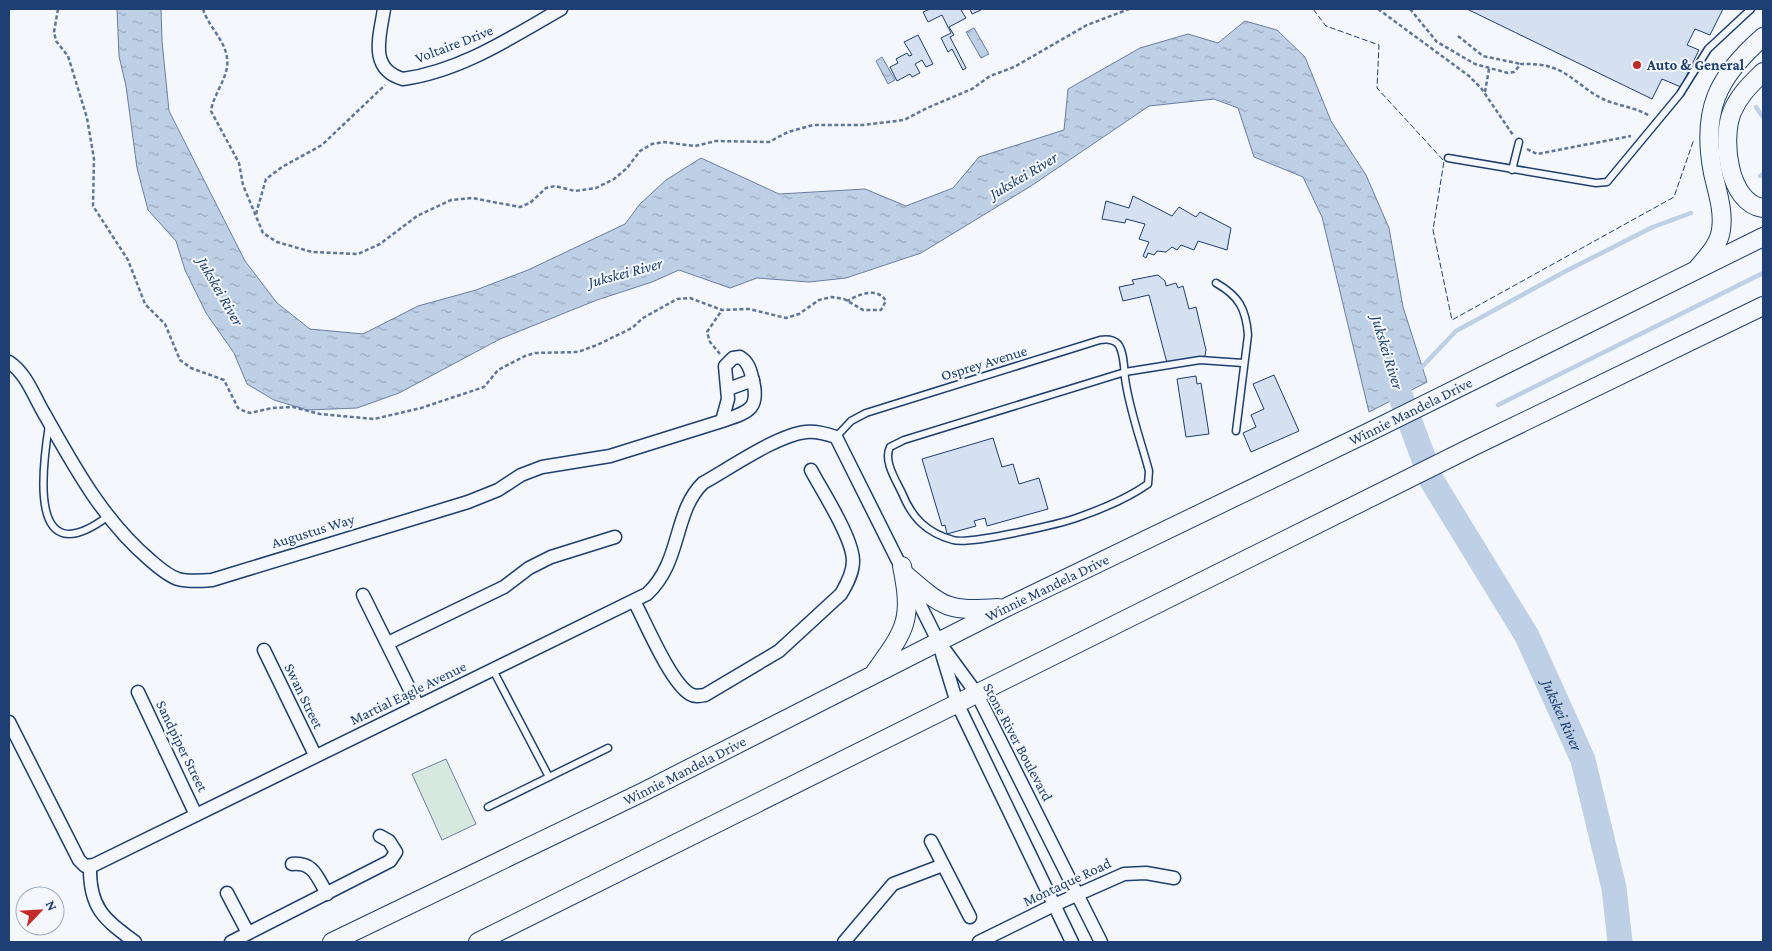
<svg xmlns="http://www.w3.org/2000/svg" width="1772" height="951" font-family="'Crimson Pro',serif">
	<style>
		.garden { fill: #d7e8df; stroke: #687fa3 }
		.water { fill: url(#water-ripples); stroke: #687fa3 }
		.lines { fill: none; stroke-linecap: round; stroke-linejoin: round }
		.stream { stroke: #bed0e5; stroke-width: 4.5 }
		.river { stroke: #bed0e5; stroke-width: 25 }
		.building { fill: #d5e0f0; stroke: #1d3f73 }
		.service-casing { stroke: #1d3f73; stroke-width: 9 }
		.minor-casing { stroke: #1d3f73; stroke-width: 15 }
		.secondary-casing { stroke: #1d3f73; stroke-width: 20 }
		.path { stroke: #5e769c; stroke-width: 2.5; stroke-dasharray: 4 2.5; stroke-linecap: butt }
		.service { stroke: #f4f7fb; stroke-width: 6 }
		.minor { stroke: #f4f7fb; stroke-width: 12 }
		.secondary { stroke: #f4f7fb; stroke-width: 18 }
		.fence { stroke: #1d3f73; stroke-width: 1; stroke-dasharray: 6 2.5; stroke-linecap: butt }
		.poi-dot { fill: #c62828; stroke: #f4f7fb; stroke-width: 2 }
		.labels { text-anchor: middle; stroke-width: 4; stroke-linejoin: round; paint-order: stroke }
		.street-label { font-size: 15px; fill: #1d3f73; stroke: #f4f7fb }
		.poi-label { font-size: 15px; font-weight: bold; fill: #1d3f73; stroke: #f4f7fb; text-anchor: start }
		.water-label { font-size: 16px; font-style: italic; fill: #1d3f73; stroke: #f4f7fb }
	</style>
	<defs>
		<pattern id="water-ripples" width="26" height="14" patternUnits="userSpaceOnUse" patternTransform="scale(1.25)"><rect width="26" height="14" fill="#bed0e5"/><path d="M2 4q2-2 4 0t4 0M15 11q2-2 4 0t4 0" fill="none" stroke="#9aaabe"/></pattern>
	</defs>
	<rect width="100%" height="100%" fill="#f4f7fb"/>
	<polygon class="garden" points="446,759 476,824 442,840 412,774"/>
	<g class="water">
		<polygon points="117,9 161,9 162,41 169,111 245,261 277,303 310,329 363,334 418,306 476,290 528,270 625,224 640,204 666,180 701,158 779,194 865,189 906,206 953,188 979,157 1064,130 1068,89 1140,48 1188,34 1218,43 1245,21 1277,30 1305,57 1331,121 1366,175 1389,228 1403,307 1427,382 1369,412 1322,217 1303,177 1254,157 1238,108 1214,99 1149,106 1031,186 921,253 846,278 809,282 757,278 730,288 679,270 652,282 597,300 500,339 399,393 357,408 307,410 274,400 247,384 234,353 206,313 185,270 176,241 148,210 137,168 126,86 119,56"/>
		<polygon points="974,28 989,54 981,58 966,32"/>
		<polygon points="882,57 895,80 888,84 876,61"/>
	</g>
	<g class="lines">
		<g class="stream">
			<polyline points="1756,107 1763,117"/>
			<polyline points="1760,176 1763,174"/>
			<polyline points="1418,371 1456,331 1566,271 1653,227 1691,213"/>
			<polyline points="1498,405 1763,273"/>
		</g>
		<path class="river" id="s1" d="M 1389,365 L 1432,481 L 1527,636 L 1583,760 L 1614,888 L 1620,942"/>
	</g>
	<g class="building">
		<polygon points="930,9 963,9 961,10 966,18 949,27 954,35 950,37 966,68 963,70 952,49 948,52 941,38 951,33 942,15 928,22 923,12"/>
		<polygon points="970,9 980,9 981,10 972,14"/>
		<polygon points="1467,9 1723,9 1710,35 1695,29 1687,45 1699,50 1681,87 1662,79 1652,99"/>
		<polygon points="918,35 933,64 926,67 922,60 915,64 920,73 912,77 910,74 897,81 890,67 898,63 896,59 907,53 909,56 912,55 904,42"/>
		<polygon points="1133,196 1172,216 1179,207 1196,217 1200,212 1231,228 1227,250 1198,241 1194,250 1181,245 1177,250 1172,247 1166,252 1157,251 1154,255 1148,253 1146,258 1143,256 1149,242 1139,239 1145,224 1126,219 1125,223 1102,219 1106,201 1129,208"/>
		<polygon points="1158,275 1165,281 1166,286 1176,283 1178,288 1183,286 1189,309 1196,307 1206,350 1205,356 1167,363 1149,295 1123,301 1119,287 1134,284 1132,280"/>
		<polygon points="1274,375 1299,431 1251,452 1243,433 1256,427 1251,415 1264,409 1253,384"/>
		<polygon points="1196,376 1197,384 1201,383 1209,434 1186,437 1177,379"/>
		<polygon points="993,438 1002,467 1013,464 1019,484 1039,478 1048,509 987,526 985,518 974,521 976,526 947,534 945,525 942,526 922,459"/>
	</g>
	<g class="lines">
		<g class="service-casing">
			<g id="service">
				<polyline points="1448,158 1596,183 1607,182 1680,94 1708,49 1751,9"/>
				<polyline points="1512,170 1519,142"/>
				<path d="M 1216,283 C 1239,296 1246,309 1248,335 L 1236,431"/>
				<path d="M 49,425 C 42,469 28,575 107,517"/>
				<path d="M 836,437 L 851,421 L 866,413 L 1100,340 C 1106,339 1113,339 1118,344 C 1124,352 1124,368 1125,378 C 1129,409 1141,441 1149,471 L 1148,484 C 1128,498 1102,509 1079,517 C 1060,524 969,545 953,540 C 927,533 912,518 902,493 C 896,480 883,461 890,447 L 904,440 L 1125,372 L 1200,360 L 1243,363"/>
				<polyline points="549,777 608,748"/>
				<polyline points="488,807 549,777 493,670"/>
			</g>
		</g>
		<g class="minor-casing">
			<g id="minor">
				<path d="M 384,9 C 380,36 368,69 403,79 C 461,71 512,37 561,9"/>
				<path d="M 9,362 C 27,374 34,397 45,415 C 75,468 103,520 150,560 C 158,567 168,576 178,579 C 189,582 201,581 212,580 L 468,502 L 498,490 L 521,475 L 542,467 L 610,456 L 722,421 L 728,399 L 725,366 L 733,358 L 740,357 C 748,362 750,369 752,377 C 761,409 749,412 722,421"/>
				<polyline points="728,389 753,380"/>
				<polyline points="363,595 418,706"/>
				<path d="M 634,601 C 646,623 670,682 690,694 C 695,697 699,696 705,695 L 779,651 L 841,594 C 847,584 853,573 853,561 C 853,538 822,491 811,470"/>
				<polyline points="388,643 504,587 529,568 551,557 615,537"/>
				<polyline points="944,649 977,694 1101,942"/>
				<polyline points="264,650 315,755"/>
				<polyline points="138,692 196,815"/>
				<path d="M 9,722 L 79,860 L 85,866 L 94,865 L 647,594 C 682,562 673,512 703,483 C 730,468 777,435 806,432 C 816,431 827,434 836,437 L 938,641 L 957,703 L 1072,942"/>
				<polyline points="931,841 970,917"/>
				<path d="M 292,864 C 314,862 317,877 327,894"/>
				<path d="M 90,866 C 89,908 104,919 135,942"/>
				<polyline points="227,893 248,933"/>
				<polyline points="231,942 390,861 396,852 389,841 380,836"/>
				<polyline points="844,942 893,884 943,865"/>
				<polyline points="979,942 1054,905 1124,874 1146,873 1174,878"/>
			</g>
		</g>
		<g class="secondary-casing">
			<g id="secondary">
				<path d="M 1763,72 C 1751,84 1739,95 1732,112 C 1721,139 1728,203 1763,208"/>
				<path d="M 1697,269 C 1707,257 1719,245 1721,230 C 1724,211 1717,191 1713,173 C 1701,111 1717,77 1763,37"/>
				<path d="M 907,576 C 945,609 948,611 998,608"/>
				<path d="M 875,672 C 906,629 913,620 902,566"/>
				<path id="s2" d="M 332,942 L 643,792 L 1005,608 L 1365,434 L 1763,237"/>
				<polyline points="478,942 1476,445 1763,306"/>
			</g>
		</g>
		<g class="path">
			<path d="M 58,9 L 54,32 L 56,41 L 68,56 L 87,118 L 94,159 L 93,206 L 128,260 L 145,304 L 165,324 L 180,360 L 191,368 L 224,380 L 238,408 L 244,411 L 250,413 L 272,408 L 293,407 L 320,414 L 374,419 L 421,408 L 484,387 L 498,370 L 525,356 L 535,353 L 578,352 L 597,345 L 632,328 L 643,318 L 677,299 L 690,298 L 722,310 L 749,309 L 786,318 L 799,314 L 819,300 L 832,297 L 844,299 L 863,310 L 881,310 L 886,301 C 877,286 858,295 847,301"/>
			<path d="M 203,9 C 208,26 225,40 227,58 C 230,76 213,94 211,111 L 239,163 L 243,185 L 263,233 L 277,242 L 312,252 L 358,254 L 380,244 L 417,216 L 451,200 L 472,198 L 520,207 L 530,203 L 546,188 L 555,186 L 575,191 L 596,188 L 614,179 L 627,168 L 640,151 L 652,144 L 663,142 L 695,146 L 716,141 L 769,142 L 788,132 L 813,125 L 863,125 L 904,120 L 927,108 L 972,89 L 990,76 L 1014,67 L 1087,25 L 1129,9"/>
			<polyline points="1378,9 1469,76 1481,88 1513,135"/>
			<path d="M 1410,9 L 1437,42 L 1475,64 L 1508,73 L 1514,72 L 1521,64 C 1533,64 1545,64 1556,69 C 1573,76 1586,91 1603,99 C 1618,106 1635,107 1650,116"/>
			<polyline points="1458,36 1483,56 1521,64"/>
			<polyline points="1485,92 1489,69"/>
			<polyline points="1527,149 1537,154 1631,136"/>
			<polyline points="256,214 266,179 282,167 322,145 385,85"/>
			<polyline points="720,354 710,342 707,332 722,310"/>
		</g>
		<use href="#service" class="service"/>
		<use href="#minor" class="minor"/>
		<use href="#secondary" class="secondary"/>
		<polyline class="fence" points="1313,9 1326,26 1379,45 1377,88 1444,161 1433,230 1452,320 1674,197 1694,139"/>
	</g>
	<circle class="poi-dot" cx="1637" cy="65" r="5"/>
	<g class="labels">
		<g class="street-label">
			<text transform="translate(454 44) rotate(-21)" y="5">Voltaire Drive</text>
			<text transform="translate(984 363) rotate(-17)" y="5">Osprey Avenue</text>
			<text dy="5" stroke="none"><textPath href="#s2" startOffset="1202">Winnie Mandela Drive</textPath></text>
			<text transform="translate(313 531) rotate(-17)" y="5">Augustus Way</text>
			<text dy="5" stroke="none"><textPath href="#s2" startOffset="798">Winnie Mandela Drive</textPath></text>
			<text transform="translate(408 693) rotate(-26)" y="5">Martial Eagle Avenue</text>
			<text transform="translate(304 696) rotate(64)" y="5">Swan Street</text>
			<text transform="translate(1018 742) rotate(62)" y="5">Stone River Boulevard</text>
			<text transform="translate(182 746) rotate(64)" y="5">Sandpiper Street</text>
			<text dy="5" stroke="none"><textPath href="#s2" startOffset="392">Winnie Mandela Drive</textPath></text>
			<text transform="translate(1067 882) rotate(-25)" y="5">Montaque Road</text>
		</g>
		<g class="poi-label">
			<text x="1647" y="70">Auto &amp; General</text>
		</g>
		<g class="water-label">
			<text transform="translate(1023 175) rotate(-31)" y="6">Jukskei River</text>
			<text transform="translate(625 272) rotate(-15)" y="6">Jukskei River</text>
			<text transform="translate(221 291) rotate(60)" y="6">Jukskei River</text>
			<text transform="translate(1388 352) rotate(73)" y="6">Jukskei River</text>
			<text dy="6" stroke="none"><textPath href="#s1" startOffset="392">Jukskei River</textPath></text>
		</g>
	</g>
	<rect width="1772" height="951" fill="none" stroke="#1d3f73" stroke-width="20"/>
	<g transform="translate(40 911) rotate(65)"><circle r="24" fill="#f4f7fb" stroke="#9eadc5"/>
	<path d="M0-4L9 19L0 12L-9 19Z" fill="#c62828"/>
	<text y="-8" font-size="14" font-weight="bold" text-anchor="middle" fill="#1d3f73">N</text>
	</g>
</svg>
